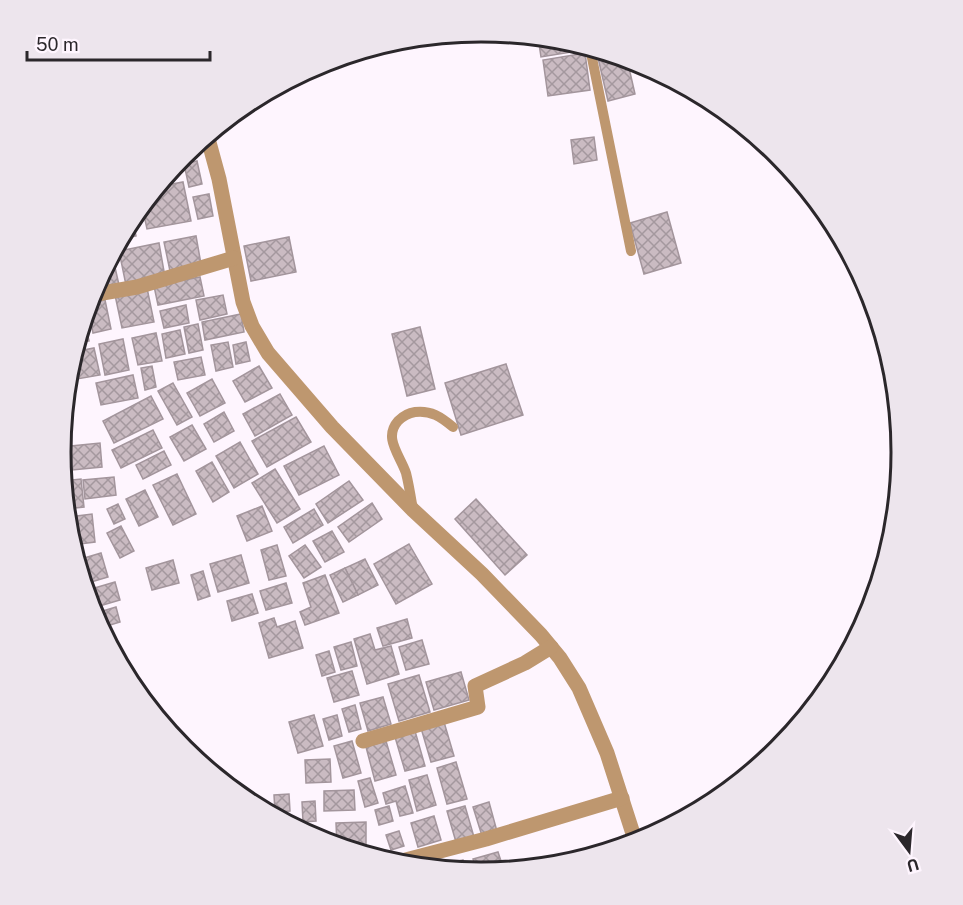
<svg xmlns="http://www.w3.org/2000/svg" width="963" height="905" font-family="'Public Sans',sans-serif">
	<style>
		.building { fill: url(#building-cross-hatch); stroke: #a3959c; stroke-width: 1.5 }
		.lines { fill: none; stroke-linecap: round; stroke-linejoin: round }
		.lane { stroke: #be976f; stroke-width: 10 }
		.street { stroke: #be976f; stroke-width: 15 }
		.rim { fill: none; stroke: #2b272b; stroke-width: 3 }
	</style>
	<defs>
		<pattern id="building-cross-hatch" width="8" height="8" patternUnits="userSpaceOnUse" patternTransform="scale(1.5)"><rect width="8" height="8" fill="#cabbc2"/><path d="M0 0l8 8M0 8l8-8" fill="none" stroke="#a4989e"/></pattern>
	</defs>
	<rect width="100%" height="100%" fill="#fef5fe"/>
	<g class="building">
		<polygon points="538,37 564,40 583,46 584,50 541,57"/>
		<polygon points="596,49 627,59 635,94 608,101"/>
		<polygon points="585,53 590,90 548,96 543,60"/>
		<polygon points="594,137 597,160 574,164 571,140"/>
		<polygon points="197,161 202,184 189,187 184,164"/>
		<polygon points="183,182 191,221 147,229 142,206 157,187"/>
		<polygon points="209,194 213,216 198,219 193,197"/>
		<polygon points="667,212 681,263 644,274 630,223"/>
		<polygon points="132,217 136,236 121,239 132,218"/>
		<polygon points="196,236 201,264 170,271 164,242"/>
		<polygon points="289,237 296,272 251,281 244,246"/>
		<polygon points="159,243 165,277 126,285 119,251"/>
		<polygon points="112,254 119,285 93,290"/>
		<polygon points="200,277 204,296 158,305 154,286"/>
		<polygon points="147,288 154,322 122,328 115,295"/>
		<polygon points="223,295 227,314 200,320 196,300"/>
		<polygon points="105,300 111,329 93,333 88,307 89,303"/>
		<polygon points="186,305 189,323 164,328 160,311"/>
		<polygon points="241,314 244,332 205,340 202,322"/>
		<polygon points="84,319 89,341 77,343"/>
		<polygon points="198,324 203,350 189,353 184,327"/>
		<polygon points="420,327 435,389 407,396 392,334"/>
		<polygon points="180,330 185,354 166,358 162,334"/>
		<polygon points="156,333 162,361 138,365 132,338"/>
		<polygon points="123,339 129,370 105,375 99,344"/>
		<polygon points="228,342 233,367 216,371 211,345"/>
		<polygon points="246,342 250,361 236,364 233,345"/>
		<polygon points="94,348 100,375 77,379 73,357 74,352"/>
		<polygon points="201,357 205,375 178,380 174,362"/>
		<polygon points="506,364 523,415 461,435 445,383"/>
		<polygon points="152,366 156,387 145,390 141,368"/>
		<polygon points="259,366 272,388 245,402 233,381"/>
		<polygon points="133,375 138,398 101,405 96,383"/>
		<polygon points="212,379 225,403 200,416 187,393"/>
		<polygon points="173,383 192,417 177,425 158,391"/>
		<polygon points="280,394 292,415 255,436 243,414"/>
		<polygon points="151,396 163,419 114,443 103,421"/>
		<polygon points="224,412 234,431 214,442 204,424"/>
		<polygon points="296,417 311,442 267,467 252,441"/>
		<polygon points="192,425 206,449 184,461 170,437"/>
		<polygon points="153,430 162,448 121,468 112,450"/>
		<polygon points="240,442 258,474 234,488 216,456"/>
		<polygon points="100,443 102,467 62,471 61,447"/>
		<polygon points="324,446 339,475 299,495 284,466"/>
		<polygon points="164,451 171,465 143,479 136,465"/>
		<polygon points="212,462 229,492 213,502 196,471"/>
		<polygon points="275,469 300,509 277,523 252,483"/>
		<polygon points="177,474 196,514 173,525 153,485"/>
		<polygon points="114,477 116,495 85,499 83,480"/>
		<polygon points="81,479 84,507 66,509 63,481"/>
		<polygon points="349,481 363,500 328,523 316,504"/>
		<polygon points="145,490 158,517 139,526 126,499"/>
		<polygon points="476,499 527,555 505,575 455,519"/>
		<polygon points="372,503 382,519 349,542 338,527"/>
		<polygon points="118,504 125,519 114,524 107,509"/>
		<polygon points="262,506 272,531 247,541 237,516"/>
		<polygon points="314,509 323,525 293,543 284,527"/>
		<polygon points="92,514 95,542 80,544 77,516"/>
		<polygon points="70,519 73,546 72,546 67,520"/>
		<polygon points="121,526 134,551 120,558 107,533"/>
		<polygon points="332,531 344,552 325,562 313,541"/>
		<polygon points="409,544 432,584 396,604 374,564"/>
		<polygon points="277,545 286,576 269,580 261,550"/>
		<polygon points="305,545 321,567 304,578 289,556"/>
		<polygon points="81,552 84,582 83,582 74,553"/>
		<polygon points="101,553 108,577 91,582 84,558"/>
		<polygon points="241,555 249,583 218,592 210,564"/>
		<polygon points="365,559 378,585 358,595 345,568"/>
		<polygon points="173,560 179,583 152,590 146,568"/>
		<polygon points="345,568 358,595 343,602 330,575"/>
		<polygon points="203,571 210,596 198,600 191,575"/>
		<polygon points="325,575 339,613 305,625 300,612 311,607 303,583"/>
		<polygon points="115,582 120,600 96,607 91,589"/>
		<polygon points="286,583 292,603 266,610 260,591"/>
		<polygon points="252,594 258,613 232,621 227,601"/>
		<polygon points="116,607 120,622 100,628 96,613"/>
		<polygon points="274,618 277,627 295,621 303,648 269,658 259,623"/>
		<polygon points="407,619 412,638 383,646 377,628"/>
		<polygon points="370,634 375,650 391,646 399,674 367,684 354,639"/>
		<polygon points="422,640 429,664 406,670 399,647"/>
		<polygon points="351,642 357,666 341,670 334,647"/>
		<polygon points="329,651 335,672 322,676 316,655"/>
		<polygon points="352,671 359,695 334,702 327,678"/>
		<polygon points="461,672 469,700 434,710 426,682"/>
		<polygon points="419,675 430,712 399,721 388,684"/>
		<polygon points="383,697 391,724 368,731 360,703"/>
		<polygon points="355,705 361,729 349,732 342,709"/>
		<polygon points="314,715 323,746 298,753 289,722"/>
		<polygon points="337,715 342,736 329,740 323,719"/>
		<polygon points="444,722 454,756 431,762 421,728"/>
		<polygon points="415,731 425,766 405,771 395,737"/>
		<polygon points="352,741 361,773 343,778 334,746"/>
		<polygon points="386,741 396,775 375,781 366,747"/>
		<polygon points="330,759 331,782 306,783 305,760"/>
		<polygon points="456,762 467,799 447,804 437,768"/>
		<polygon points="427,775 436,805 417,811 409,780"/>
		<polygon points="370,778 378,803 365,807 358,781"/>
		<polygon points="405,786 413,813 400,816 396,801 386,804 383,793"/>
		<polygon points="354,790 355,810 324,811 324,791"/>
		<polygon points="289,794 290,811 275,812 274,795"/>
		<polygon points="315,801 316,821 303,822 302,802"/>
		<polygon points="489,802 498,835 483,839 473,807"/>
		<polygon points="389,806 393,821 379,825 375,810"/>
		<polygon points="465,806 474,837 456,842 447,811"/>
		<polygon points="434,816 441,840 418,847 411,823"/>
		<polygon points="366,822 366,855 337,846 336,823"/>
		<polygon points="399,831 404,846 391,850 386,835"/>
		<polygon points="498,852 502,864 477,871 473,859"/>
		<polygon points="463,860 466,872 446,870 444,865"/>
		<polygon points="510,864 512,870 479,873"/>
	</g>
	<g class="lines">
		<g class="lane">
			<polyline points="590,48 631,251"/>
			<path d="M 413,510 C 411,498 409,485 406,473 C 400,455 383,438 398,421 C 403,416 408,413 415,412 C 431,410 441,417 453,427"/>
		</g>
		<g class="street">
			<polyline points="207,135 219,179 243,302 252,326 268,353 332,427 413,510 482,574 541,635 560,658 579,688 607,753 636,843"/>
			<polyline points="91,295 137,287 234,258"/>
			<polyline points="363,741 478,707 475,686 525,663 551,647"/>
			<polyline points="398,862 486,839 622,798"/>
		</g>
	</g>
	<path d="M0 0H963V905H0ZM71 452a410 410 0 1 1 820 0a410 410 0 1 1-820 0Z" fill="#ede5ed" fill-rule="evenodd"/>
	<path class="rim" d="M71 452a410 410 0 1 1 820 0a410 410 0 1 1-820 0Z"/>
	<g transform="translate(909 851) rotate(164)" stroke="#fef5fe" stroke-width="4.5" paint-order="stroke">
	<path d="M0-4.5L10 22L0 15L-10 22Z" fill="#2b272b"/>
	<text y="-9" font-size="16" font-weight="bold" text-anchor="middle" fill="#2b272b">U</text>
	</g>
	<path d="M27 51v9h183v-9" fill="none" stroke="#2b272b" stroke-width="3"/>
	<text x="36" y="51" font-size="18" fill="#2b272b" stroke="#fef5fe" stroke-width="4.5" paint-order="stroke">50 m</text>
</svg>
